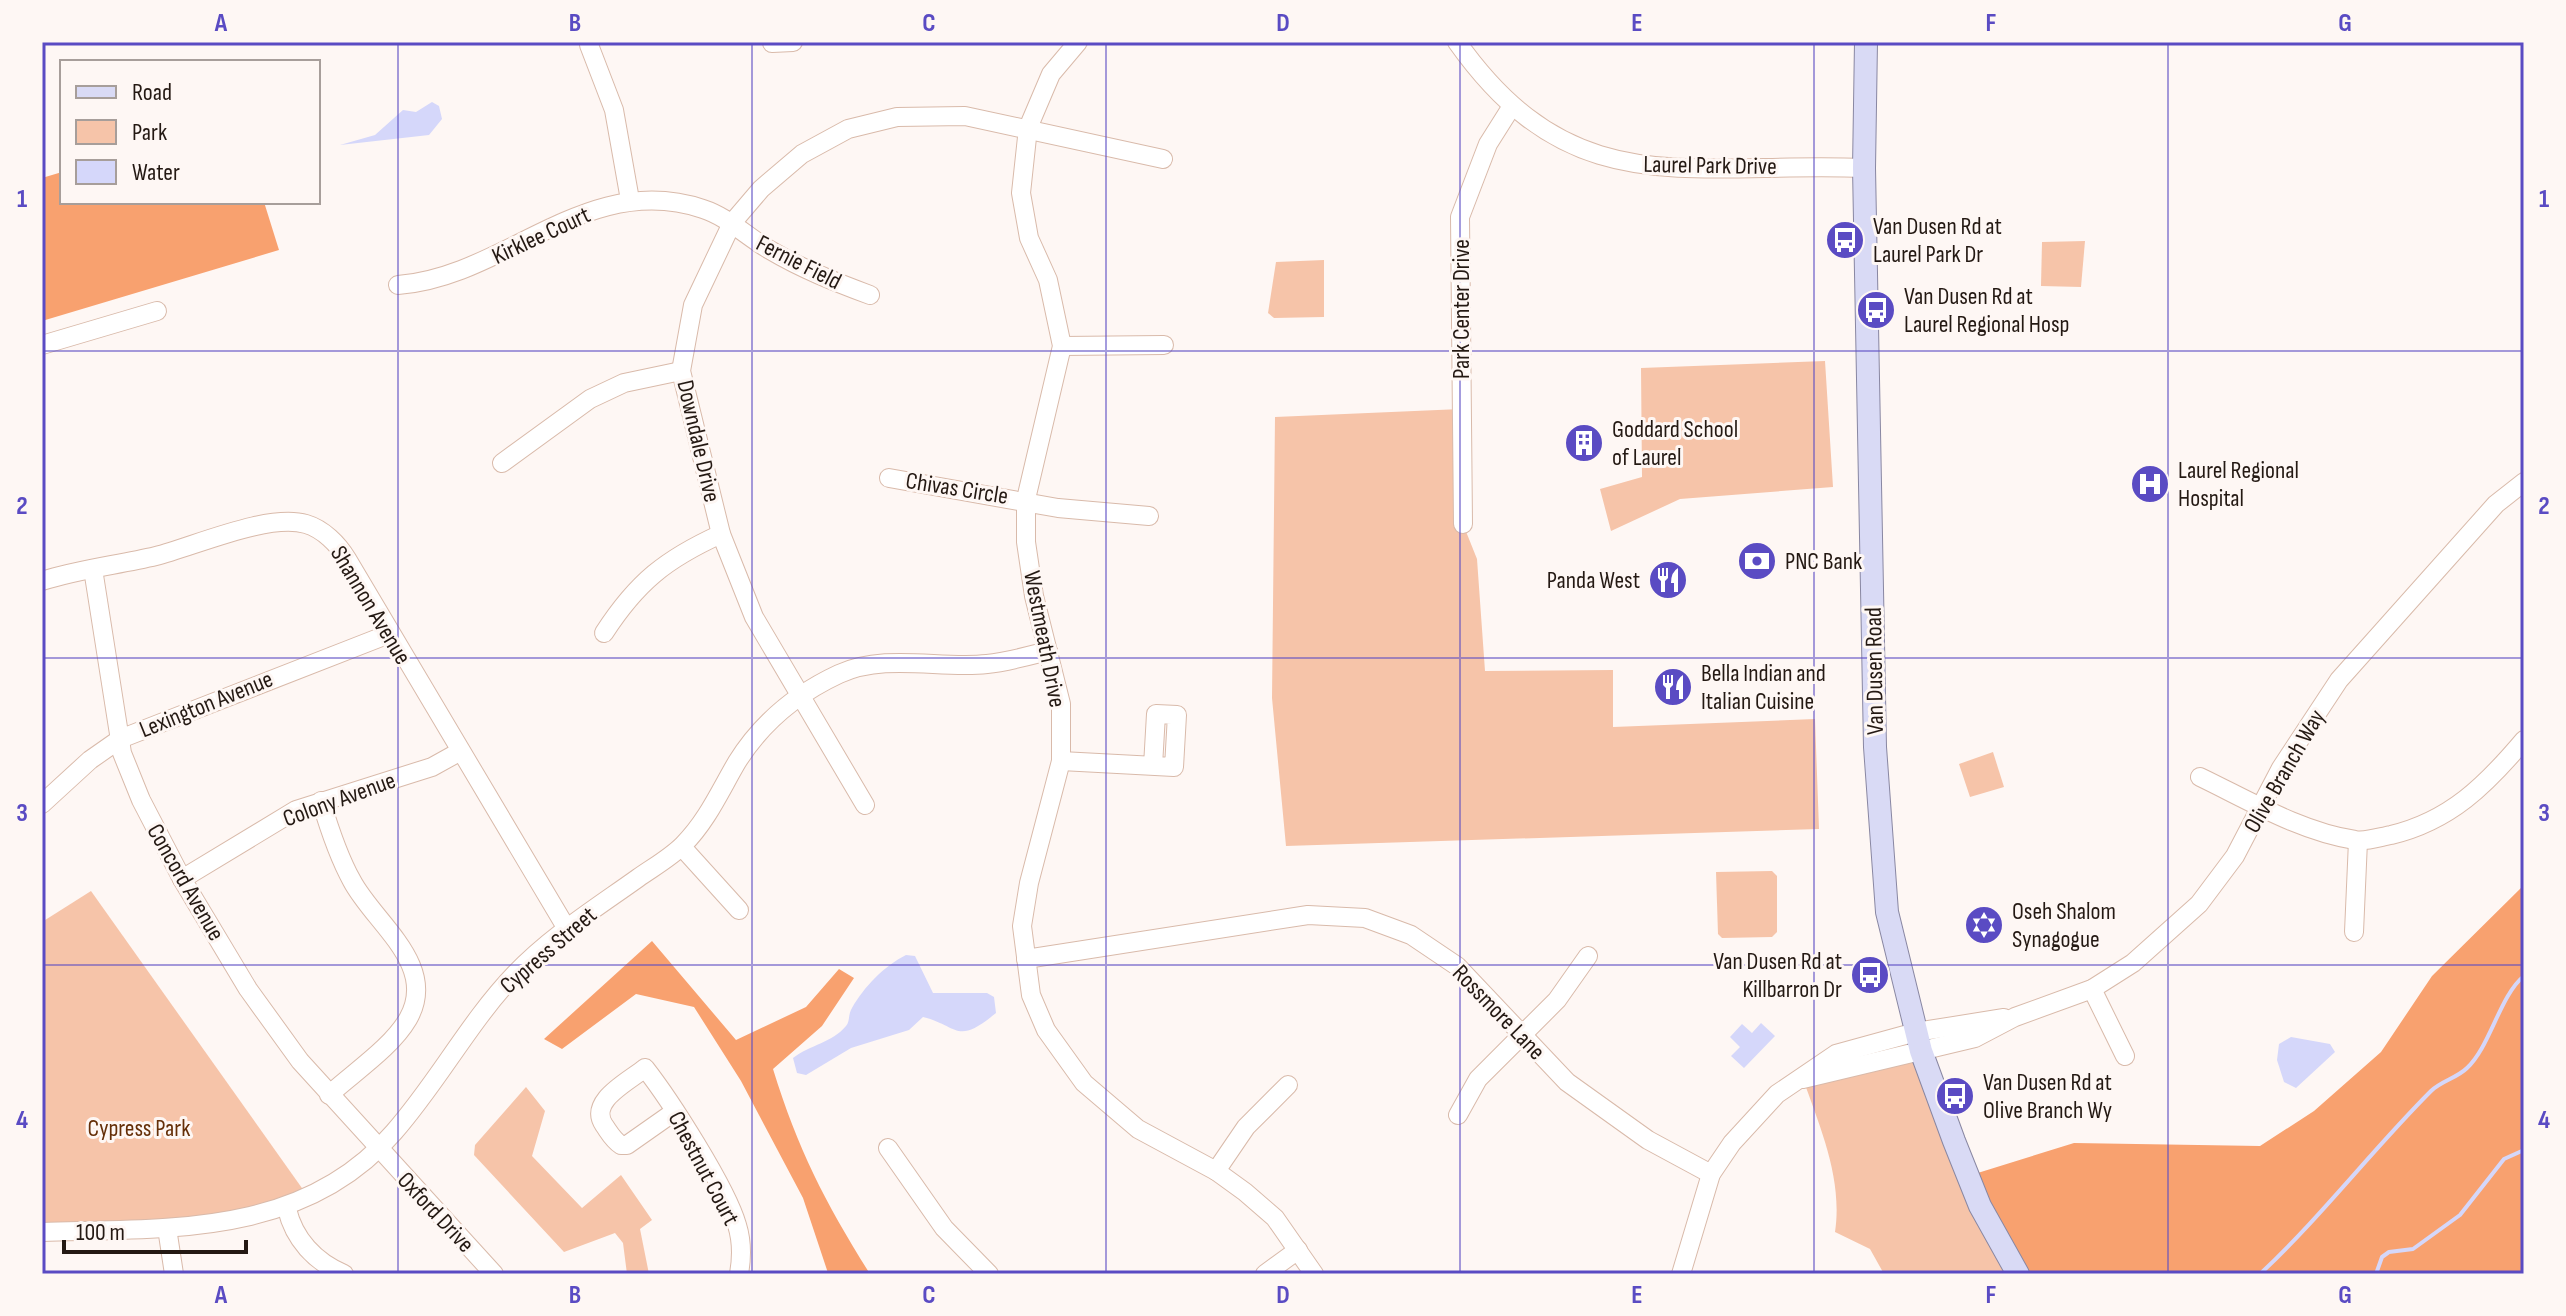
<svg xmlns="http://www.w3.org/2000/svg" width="2566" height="1316" font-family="'Sofia Sans Condensed',sans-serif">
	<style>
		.green { fill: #f6c4a9 }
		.forest { fill: #f8a16f }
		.water { fill: #d5d7fa }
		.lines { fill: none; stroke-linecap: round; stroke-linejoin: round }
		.stream { stroke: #d5d7fa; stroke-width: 4 }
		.minor-casing { stroke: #d9baaa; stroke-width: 20 }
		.major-casing { stroke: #8987a2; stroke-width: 24 }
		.minor { stroke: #fff; stroke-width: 18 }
		.major { stroke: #d9daf5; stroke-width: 22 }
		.grid { fill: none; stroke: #5a4bc3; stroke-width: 2; stroke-opacity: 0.55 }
		.labels { text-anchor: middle; stroke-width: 6; stroke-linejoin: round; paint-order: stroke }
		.street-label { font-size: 24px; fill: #241913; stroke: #fef7f4 }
		.poi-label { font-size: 24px; fill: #241913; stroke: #fef7f4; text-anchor: start }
		.park-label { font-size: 24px; fill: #652f08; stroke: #fef7f4 }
		.neatline { fill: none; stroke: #5a4bc3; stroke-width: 3 }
		.grid-label { font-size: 26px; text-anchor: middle; font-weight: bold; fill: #5a4bc3 }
	</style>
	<rect width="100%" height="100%" fill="#fef7f4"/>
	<g class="green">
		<polygon points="2085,241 2081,287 2041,286 2042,242"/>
		<polygon points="1324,260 1324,317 1274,318 1268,313 1276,262"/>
		<polygon points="1825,361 1833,487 1680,499 1611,531 1600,489 1642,477 1641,368"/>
		<polygon points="1461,409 1463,524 1477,559 1485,671 1613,670 1613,727 1815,719 1819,829 1286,846 1272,698 1275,417"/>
		<polygon points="1993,752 2004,787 1970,797 1959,764"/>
		<polygon points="1772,871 1777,876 1777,932 1772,937 1722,938 1718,934 1716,872"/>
		<polygon points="91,891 309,1198 271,1213 42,1234 42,922"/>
		<path d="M 1921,1051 L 2018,1274 L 1884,1274 L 1870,1249 L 1835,1232 C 1843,1179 1820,1127 1803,1079 Z"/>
		<polygon points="526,1087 545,1111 532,1156 582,1208 621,1175 652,1220 640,1229 649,1274 627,1274 623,1243 615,1233 564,1252 474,1155 475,1145"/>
	</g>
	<g class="forest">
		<polygon points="62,172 62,202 264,202 279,250 42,321 42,178"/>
		<polygon points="2524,885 2524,1274 2018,1274 1968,1176 2074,1143 2260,1146 2314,1111 2381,1052 2432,976"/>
		<path d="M 652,941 L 736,1040 L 806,1007 L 839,969 L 854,978 L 822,1026 L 773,1069 C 798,1150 825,1202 870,1274 L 828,1273 L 803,1198 L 741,1081 L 694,1007 L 636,994 L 562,1049 L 544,1039 Z"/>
	</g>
	<g class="water">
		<polygon points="432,102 439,106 442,119 429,135 340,145 375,135 403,110 416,112"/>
		<path d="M 906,955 L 915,956 L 933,993 L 987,993 L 994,997 L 996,1013 C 956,1046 959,1026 923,1017 L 909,1030 L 851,1048 L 806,1075 L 797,1073 L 793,1058 C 810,1045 833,1042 846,1026 C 850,1022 848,1014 852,1008 C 864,987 884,966 906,955 Z"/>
		<polygon points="1761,1023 1775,1036 1744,1068 1731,1056 1740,1047 1730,1037 1742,1024 1752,1033"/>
		<polygon points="2291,1037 2330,1044 2335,1052 2296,1088 2284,1082 2277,1060 2279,1044"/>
	</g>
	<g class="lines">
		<g class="stream">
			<path d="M 2260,1274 C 2321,1217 2372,1150 2431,1091 C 2441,1081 2457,1078 2467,1068 C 2490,1047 2500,995 2524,976"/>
			<polyline points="2376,1274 2382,1257 2389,1252 2413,1249 2460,1215 2504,1159 2524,1150"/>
		</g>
		<g class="minor-casing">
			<g id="minor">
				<polyline points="1078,42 1051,74 1028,128 1021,193 1029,238 1048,280 1062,346 1026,499 1026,542 1034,596 1061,704 1061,761 1029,883 1022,926 1031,995 1046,1030 1084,1083 1138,1129 1216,1171 1245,1192 1275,1218 1314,1274"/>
				<path d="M 1457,42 C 1573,206 1690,161 1864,168"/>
				<polyline points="772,43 793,42"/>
				<polyline points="589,45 614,110 630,200"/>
				<path d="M 398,285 C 506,277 587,170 703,209 C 728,217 747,237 770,250 C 802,269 835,282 870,295"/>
				<polyline points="42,345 157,311"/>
				<polyline points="1062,346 1164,345"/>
				<polyline points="502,463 590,399 624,383 681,371"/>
				<polyline points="889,478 1058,508 1149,516"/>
				<polyline points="1463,524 1460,217 1488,144 1512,106"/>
				<polyline points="93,569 122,753 141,800 182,879 248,989 300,1061 494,1274"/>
				<path d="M 42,581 C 79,569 118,565 156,556 C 195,546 268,513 306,524 C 323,529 338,544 347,559 L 567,929"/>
				<path d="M 604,633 C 637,582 666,559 721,534"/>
				<polyline points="1061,761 1174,767 1177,715 1156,714 1153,766"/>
				<path d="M 2200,777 C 2248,800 2301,832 2355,840 C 2366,842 2380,837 2391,835 C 2450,821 2486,785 2524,740"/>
				<path d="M 321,801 C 329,828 338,856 352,881 C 374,923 439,965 408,1019 C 391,1048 354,1072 329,1095"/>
				<polyline points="42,804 90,760 120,739 389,634"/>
				<polyline points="865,805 754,617 721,534 681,371 693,305 732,223 761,189 802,154 848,129 897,117 965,116 1163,159"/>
				<polyline points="682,847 739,910"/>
				<polyline points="182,879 296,810 432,767 459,752"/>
				<polyline points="2354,932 2358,841"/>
				<polyline points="1026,959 1308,915 1365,918 1411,935 1457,966 1567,1082 1648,1140 1711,1174"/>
				<polyline points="2092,989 2125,1056"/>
				<polyline points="1803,1079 1975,1038 2015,1017 2092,989 2133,963 2199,904 2235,856 2281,768 2339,680 2496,504 2524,482"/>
				<path d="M 674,1112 L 627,1145 L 621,1145 C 613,1140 609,1132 604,1125 C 588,1101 628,1082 645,1068 C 670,1100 726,1187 737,1225 C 742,1241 742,1257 739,1274"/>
				<polyline points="1458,1115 1478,1079 1557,1000 1588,956"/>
				<polyline points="888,1148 944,1228 989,1274"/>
				<polyline points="1216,1171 1246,1127 1288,1085"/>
				<path d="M 287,1209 C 294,1239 315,1262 344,1274"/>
				<polyline points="167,1228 174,1274"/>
				<path d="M 42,1232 C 168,1228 304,1237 394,1132 C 438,1082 469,1022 515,974 C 550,937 596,908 638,878 C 652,868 670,858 683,845 C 707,821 720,791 737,762 C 762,722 796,694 839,674 C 885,653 939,669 987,664 C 1007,662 1028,656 1048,651"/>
				<polyline points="1265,1274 1298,1250"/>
				<polyline points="1681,1274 1711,1174 1732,1143 1777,1094 1836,1054 1916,1032 2004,1018"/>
			</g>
		</g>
		<g class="major-casing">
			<polyline id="major" points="1866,42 1864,168 1875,747 1887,912 1921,1051 1954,1141 1980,1206 2018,1274"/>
		</g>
		<use href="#minor" class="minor"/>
		<use href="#major" class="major"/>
	</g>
	<path class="grid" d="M 398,42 L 398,1274M 752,42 L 752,1274M 1106,42 L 1106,1274M 1460,42 L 1460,1274M 1814,42 L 1814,1274M 2168,42 L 2168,1274M 42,351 L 2524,351M 42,658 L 2524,658M 42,965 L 2524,965"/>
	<defs>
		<g id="bus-disc" transform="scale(2)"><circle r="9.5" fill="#5a4bc3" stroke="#fef7f4"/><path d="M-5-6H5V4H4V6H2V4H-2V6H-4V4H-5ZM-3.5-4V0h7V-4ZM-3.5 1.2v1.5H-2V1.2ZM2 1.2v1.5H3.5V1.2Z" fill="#fff"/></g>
		<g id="building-disc" transform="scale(2)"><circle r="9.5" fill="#5a4bc3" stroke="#fef7f4"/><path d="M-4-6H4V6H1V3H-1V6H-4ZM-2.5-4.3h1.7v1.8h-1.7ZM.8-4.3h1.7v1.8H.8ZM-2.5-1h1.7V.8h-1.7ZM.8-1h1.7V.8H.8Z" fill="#fff"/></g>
		<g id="hospital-disc" transform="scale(2)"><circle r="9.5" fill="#5a4bc3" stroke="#fef7f4"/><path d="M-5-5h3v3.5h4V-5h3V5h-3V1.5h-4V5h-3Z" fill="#fff"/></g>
		<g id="bank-disc" transform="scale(2)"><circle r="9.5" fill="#5a4bc3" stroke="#fef7f4"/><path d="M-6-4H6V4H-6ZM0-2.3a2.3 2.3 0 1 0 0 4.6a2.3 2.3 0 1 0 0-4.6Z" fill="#fff"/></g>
		<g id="restaurant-disc" transform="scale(2)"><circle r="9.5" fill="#5a4bc3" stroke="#fef7f4"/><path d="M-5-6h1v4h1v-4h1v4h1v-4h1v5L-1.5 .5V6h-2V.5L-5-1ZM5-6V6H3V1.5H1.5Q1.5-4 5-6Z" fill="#fff"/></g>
		<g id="synagogue-disc" transform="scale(2)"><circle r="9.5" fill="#5a4bc3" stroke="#fef7f4"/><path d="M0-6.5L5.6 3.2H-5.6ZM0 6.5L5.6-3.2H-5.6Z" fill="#fff"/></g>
	</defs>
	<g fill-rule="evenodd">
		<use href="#bus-disc" x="1845" y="240"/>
		<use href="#bus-disc" x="1876" y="310"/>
		<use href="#building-disc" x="1584" y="443"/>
		<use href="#hospital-disc" x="2150" y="484"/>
		<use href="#bank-disc" x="1757" y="561"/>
		<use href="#restaurant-disc" x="1668" y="580"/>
		<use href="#restaurant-disc" x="1673" y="687"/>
		<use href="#synagogue-disc" x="1984" y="925"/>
		<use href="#bus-disc" x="1870" y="975"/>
		<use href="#bus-disc" x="1955" y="1096"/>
	</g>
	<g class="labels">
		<g class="street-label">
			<text transform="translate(1710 165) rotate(1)" y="8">Laurel Park Drive</text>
			<text transform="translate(541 235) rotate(-25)" y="8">Kirklee Court</text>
			<text transform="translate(799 262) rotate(27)" y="8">Fernie Field</text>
			<text transform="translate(1461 309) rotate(-90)" y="8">Park Center Drive</text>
			<text transform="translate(699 441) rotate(77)" y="8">Downdale Drive</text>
			<text transform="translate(957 488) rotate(9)" y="8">Chivas Circle</text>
			<text transform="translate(371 605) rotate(59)" y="8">Shannon Avenue</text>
			<text transform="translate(1045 639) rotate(79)" y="8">Westmeath Drive</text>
			<text transform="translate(1874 671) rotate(-91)" y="8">Van Dusen Road</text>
			<text transform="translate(206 704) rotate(-22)" y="8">Lexington Avenue</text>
			<text transform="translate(2284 771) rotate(-60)" y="8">Olive Branch Way</text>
			<text transform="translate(339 799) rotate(-20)" y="8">Colony Avenue</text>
			<text transform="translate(186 882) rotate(60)" y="8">Concord Avenue</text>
			<text transform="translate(548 950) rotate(-41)" y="8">Cypress Street</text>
			<text transform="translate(1499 1012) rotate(46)" y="8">Rossmore Lane</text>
			<text transform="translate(704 1168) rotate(62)" y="8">Chestnut Court</text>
			<text transform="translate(436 1212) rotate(47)" y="8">Oxford Drive</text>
		</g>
		<g class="poi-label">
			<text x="1873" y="234">Van Dusen Rd at<tspan x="1873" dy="28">Laurel Park Dr</tspan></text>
			<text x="1904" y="304">Van Dusen Rd at<tspan x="1904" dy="28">Laurel Regional Hosp</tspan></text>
			<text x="1612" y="437">Goddard School<tspan x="1612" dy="28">of Laurel</tspan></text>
			<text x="2178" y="478">Laurel Regional<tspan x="2178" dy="28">Hospital</tspan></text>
			<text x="1785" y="569">PNC Bank</text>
			<text x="1640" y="588" text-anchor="end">Panda West</text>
			<text x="1701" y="681">Bella Indian and<tspan x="1701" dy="28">Italian Cuisine</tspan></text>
			<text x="2012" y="919">Oseh Shalom<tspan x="2012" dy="28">Synagogue</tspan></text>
			<text x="1842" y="969" text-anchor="end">Van Dusen Rd at<tspan x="1842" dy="28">Killbarron Dr</tspan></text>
			<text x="1983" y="1090">Van Dusen Rd at<tspan x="1983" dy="28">Olive Branch Wy</tspan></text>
		</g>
		<g class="park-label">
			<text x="139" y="1136">Cypress Park</text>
		</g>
	</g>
	<rect width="2566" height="1316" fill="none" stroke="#fef7f4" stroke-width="88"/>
	<rect x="60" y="60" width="260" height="144" fill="#fef7f4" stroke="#a79e9a" stroke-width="2"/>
	<rect x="76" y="86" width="40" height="12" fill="#d9daf5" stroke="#a79e9a" stroke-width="2"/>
	<text x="132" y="100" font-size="24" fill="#241913">Road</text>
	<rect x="76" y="120" width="40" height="24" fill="#f6c4a9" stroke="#a79e9a" stroke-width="2"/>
	<text x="132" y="140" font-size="24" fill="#241913">Park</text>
	<rect x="76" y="160" width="40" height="24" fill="#d5d7fa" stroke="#a79e9a" stroke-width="2"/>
	<text x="132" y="180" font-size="24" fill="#241913">Water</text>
	<path d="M64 1240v12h182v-12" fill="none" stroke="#241913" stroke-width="4"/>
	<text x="76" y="1240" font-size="24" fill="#241913" stroke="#fef7f4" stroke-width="6" paint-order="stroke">100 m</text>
	<rect x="44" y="44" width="2478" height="1228" class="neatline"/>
	<g class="grid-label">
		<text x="221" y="31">A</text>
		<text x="575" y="31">B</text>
		<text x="929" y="31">C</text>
		<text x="1283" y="31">D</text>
		<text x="1637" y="31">E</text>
		<text x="1991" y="31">F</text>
		<text x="2345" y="31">G</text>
		<text x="22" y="207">1</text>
		<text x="2544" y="207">1</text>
		<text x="22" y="514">2</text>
		<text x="2544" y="514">2</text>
		<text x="22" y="821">3</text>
		<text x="2544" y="821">3</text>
		<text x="22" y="1128">4</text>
		<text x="2544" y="1128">4</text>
		<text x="221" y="1303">A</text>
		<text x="575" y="1303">B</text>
		<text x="929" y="1303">C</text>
		<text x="1283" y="1303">D</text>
		<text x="1637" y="1303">E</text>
		<text x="1991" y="1303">F</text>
		<text x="2345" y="1303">G</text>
	</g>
</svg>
